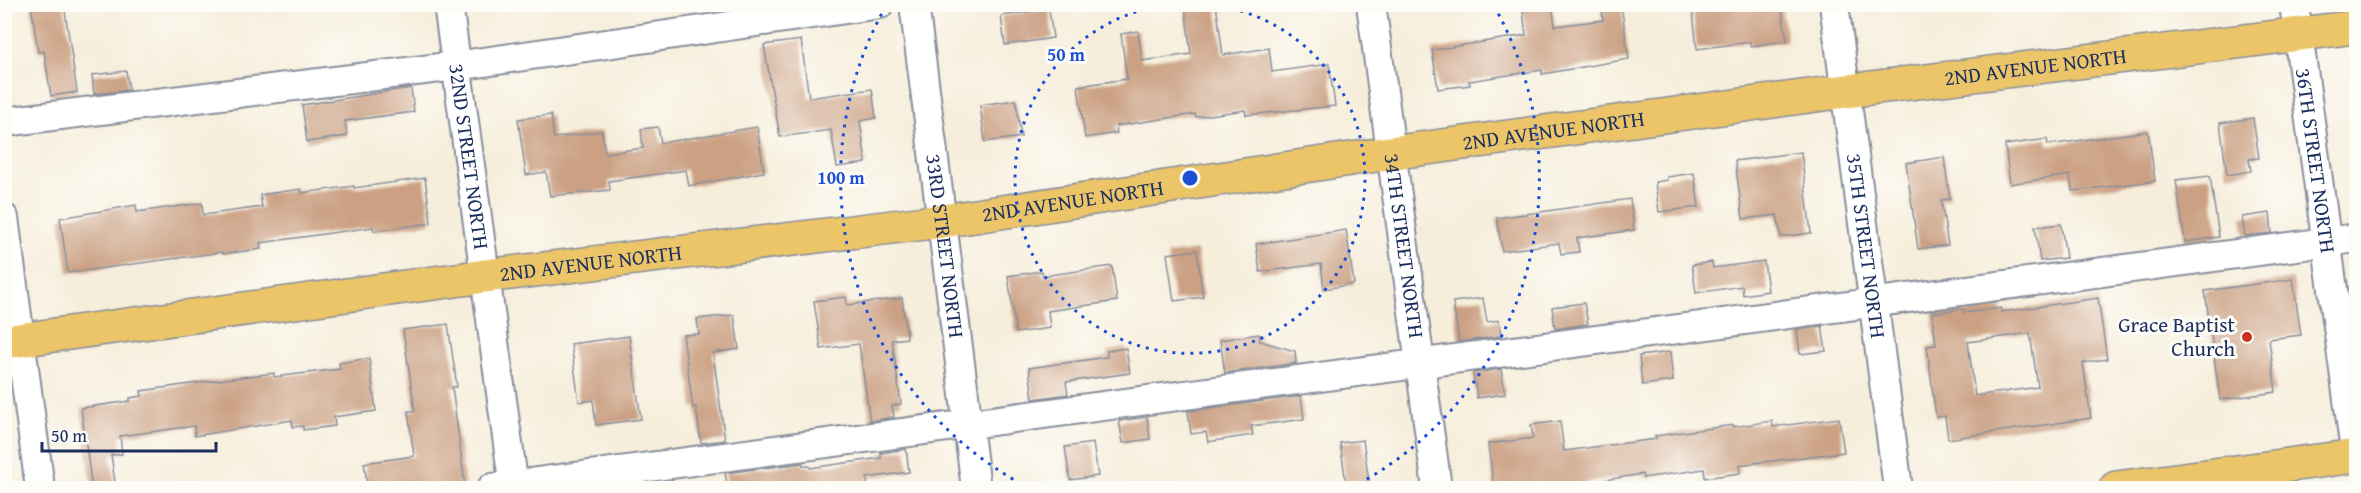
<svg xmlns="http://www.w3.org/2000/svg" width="2361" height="493" font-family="'Gentium Book Plus',serif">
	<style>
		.building { fill: #cba083; fill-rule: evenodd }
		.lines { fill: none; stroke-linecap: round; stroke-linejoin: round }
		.minor-casing { stroke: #888e9c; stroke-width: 32 }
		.major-casing { stroke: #888e9c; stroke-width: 36 }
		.minor { stroke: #fff; stroke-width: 28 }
		.major { stroke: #ecc569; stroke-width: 33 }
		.ring { fill: none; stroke: #1d4ed8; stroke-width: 3; stroke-dasharray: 3 6 }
		.poi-dot { fill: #c8321e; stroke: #fdfcf7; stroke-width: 2 }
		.labels { text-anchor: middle; stroke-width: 6; stroke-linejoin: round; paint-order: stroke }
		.street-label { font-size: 21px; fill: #1b2f5e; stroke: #fdfcf7 }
		.poi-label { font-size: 21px; fill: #1b2f5e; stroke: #fdfcf7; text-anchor: end }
		.centre { fill: #1d4ed8; stroke: #fdfcf7; stroke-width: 3 }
		.ring-label { font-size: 18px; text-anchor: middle; font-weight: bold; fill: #1d4ed8; stroke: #fdfcf7; stroke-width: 6; stroke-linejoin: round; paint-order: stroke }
	</style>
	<rect width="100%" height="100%" fill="#fdfcf7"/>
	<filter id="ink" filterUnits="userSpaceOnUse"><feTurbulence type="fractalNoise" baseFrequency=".0167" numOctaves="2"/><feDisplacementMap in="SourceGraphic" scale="12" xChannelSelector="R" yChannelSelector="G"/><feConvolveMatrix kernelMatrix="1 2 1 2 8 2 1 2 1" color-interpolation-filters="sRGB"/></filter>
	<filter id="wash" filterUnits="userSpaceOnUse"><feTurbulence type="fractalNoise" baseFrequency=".008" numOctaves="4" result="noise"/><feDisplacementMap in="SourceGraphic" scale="24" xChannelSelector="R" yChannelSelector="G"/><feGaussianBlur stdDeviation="1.35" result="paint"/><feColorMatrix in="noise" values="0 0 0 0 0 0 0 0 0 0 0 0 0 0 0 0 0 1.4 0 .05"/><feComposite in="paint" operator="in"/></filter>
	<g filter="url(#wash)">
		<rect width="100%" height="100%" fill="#f6eedb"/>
		<g id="blocks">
			<g class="building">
				<polygon points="31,4 64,4 77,92 51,96 44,51 38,52"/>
				<polygon points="1205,4 1216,4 1223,55 1269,48 1272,72 1329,64 1335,106 1246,115 1245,110 1196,117 1195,114 1116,126 1117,133 1085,138 1078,86 1127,79 1121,34 1138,31 1142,61 1191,54 1185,7"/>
				<polygon points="1522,4 1552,4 1555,26 1603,20 1601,4 1621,4 1629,59 1542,74 1542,70 1469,81 1470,85 1438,89 1432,50 1526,35"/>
				<polygon points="1692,4 1781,4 1787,41 1751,46 1750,42 1697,49"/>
				<polygon points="1049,9 1053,38 1005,45 1001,16"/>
				<polygon points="801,40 809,98 872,89 876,118 860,121 866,163 837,167 831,130 780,137 764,45"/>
				<polygon points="126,71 129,90 94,94 92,75"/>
				<polygon points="411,88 414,112 345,121 347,136 307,142 302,105"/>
				<polygon points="1016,100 1021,137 985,142 980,105"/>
				<polygon points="551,115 554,138 602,131 605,153 643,148 641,129 658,127 661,143 757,127 764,172 689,186 686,170 609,181 610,190 550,196 546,172 526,175 518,119"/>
				<polygon points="2253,118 2259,158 2249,159 2251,171 2227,175 2220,123"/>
				<polygon points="2148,131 2155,181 2072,191 2070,175 2010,184 2005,145 2047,139 2048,145"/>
				<polygon points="1801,152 1811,233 1781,237 1777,215 1743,219 1735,161"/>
				<polygon points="1944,157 1950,199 1941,200 1948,245 1918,249 1906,163"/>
				<polygon points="1694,173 1699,207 1659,212 1655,182 1667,180 1667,177"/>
				<polygon points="2210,176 2219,237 2185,242 2176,180"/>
				<polygon points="425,178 431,223 374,231 373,227 260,243 261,249 223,254 222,252 68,273 60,218 136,205 137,212 202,203 203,215 262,207 260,195 301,189 302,193 354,186 354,188"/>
				<polygon points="1630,199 1634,230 1577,238 1579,252 1561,254 1559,243 1502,251 1497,218"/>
				<polygon points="2270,213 2272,233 2245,236 2242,217"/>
				<polygon points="2061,224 2066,258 2040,261 2035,227"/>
				<polygon points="1346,230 1354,284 1324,289 1321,264 1260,272 1256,244"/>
				<polygon points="1197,250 1203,297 1174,301 1167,254"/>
				<polygon points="1764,261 1768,291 1743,295 1742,286 1696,293 1692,265 1712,262 1713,268"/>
				<polygon points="1112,266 1117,301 1048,311 1050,328 1016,333 1008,276 1042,271 1043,276"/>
				<polygon points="2293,279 2301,335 2269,339 2276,392 2220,400 2205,291"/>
				<polygon points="846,297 847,305 902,298 907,338 892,340 901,404 892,406 894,417 870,421 859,344 821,349 814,301"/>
				<polygon points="1483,298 1487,322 1499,320 1501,336 1459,342 1453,302"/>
				<path d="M 2098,298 L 2107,359 L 2083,363 L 2091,418 L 1948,439 L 1945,416 L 1936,417 L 1927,346 L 1936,345 L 1932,313 L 1964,309 L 1964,313 L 2001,308 L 2001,312 ZM 2030,333 L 2038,387 L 1975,396 L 1968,342 Z"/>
				<polygon points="1584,303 1588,324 1555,329 1552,307"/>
				<polygon points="734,315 739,349 713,353 725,440 701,443 696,407 693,408 683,335 699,334 697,319"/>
				<polygon points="448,324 457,387 452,387 465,485 438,489 368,489 364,463 414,456 408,411 415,411 403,330"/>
				<polygon points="1822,326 1826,351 1800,354 1797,330"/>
				<polygon points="1259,334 1260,341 1295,351 1296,363 1225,373 1220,340"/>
				<polygon points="629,336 641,419 596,425 593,400 579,402 571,344"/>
				<polygon points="1126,348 1130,373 1066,382 1068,394 1033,399 1029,368 1107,357 1107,351"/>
				<polygon points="1670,352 1673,381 1642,385 1639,356"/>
				<polygon points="369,358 376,411 334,417 335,426 303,430 303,426 293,427 292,420 195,436 194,426 120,436 122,454 111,455 116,489 92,489 81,408 130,401 130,398 142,396 141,391 226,379 274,373 274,377 340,369 339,363"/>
				<polygon points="1501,369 1505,394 1477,398 1473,373"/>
				<polygon points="1301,396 1304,419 1251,426 1253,435 1208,442 1206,432 1191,434 1188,411"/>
				<polygon points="1147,417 1150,439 1123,443 1119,421"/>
				<polygon points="1839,418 1844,452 1739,465 1740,473 1705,478 1704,469 1643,478 1642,474 1550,489 1494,489 1488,444 1533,438 1531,425 1560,421 1564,451 1656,439 1655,436 1733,425 1733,427 1772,421 1773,427"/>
				<polygon points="1363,440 1370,489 1347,489 1340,443"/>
				<polygon points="1093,443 1098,476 1070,480 1065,447"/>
				<polygon points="906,449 909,472 867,478 868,489 728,489 725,473 803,463 803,466 809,466 810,468 881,458 881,453"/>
			</g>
		</g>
	</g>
	<g filter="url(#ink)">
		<use href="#blocks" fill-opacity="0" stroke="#888e9c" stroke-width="1.5"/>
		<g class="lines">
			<g class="minor-casing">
				<g id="minor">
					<path id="s1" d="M 448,4 L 514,488"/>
					<path id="s2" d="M 914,4 L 976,488"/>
					<path id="s3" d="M 1371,4 L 1437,488"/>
					<path id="s4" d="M 1834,4 L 1898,488"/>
					<path id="s5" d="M 2294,4 L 2356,458"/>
					<polyline points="4,122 456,66 880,4"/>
					<polyline points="4,218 40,488"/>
					<polyline points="492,488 2356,238"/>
				</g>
			</g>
			<g class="major-casing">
				<g id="major">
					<path id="s6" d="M 4,342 L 485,276 L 942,221 L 1390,153 L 1846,91 L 2356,27"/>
					<polyline points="2116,488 2356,456"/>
				</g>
			</g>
			<use href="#minor" class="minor"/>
			<use href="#major" class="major"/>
		</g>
	</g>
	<g class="ring">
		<path d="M1214 5A175 175 0 1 1 1166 5"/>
		<path d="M1029 488A349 349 0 0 1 886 6M1494 6A349 349 0 0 1 1351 488"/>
	</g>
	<circle class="poi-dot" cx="2247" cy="337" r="6"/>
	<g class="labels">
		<g class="street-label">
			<text dy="7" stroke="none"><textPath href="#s6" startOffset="2050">2ND AVENUE NORTH</textPath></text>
			<text dy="7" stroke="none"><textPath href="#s6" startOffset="1564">2ND AVENUE NORTH</textPath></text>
			<text dy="7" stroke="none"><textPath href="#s1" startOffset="154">32ND STREET NORTH</textPath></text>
			<text dy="7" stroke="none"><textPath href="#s5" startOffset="158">36TH STREET NORTH</textPath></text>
			<text dy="7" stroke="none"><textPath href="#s6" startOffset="1078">2ND AVENUE NORTH</textPath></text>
			<text dy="7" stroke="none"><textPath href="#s4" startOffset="244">35TH STREET NORTH</textPath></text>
			<text dy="7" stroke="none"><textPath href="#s2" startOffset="244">33RD STREET NORTH</textPath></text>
			<text dy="7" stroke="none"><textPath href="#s3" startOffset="244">34TH STREET NORTH</textPath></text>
			<text dy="7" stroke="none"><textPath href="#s6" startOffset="592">2ND AVENUE NORTH</textPath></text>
		</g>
		<g class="poi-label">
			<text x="2235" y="332">Grace Baptist<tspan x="2235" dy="24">Church</tspan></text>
		</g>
	</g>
	<circle cx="1190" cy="178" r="9" class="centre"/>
	<g class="ring-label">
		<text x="1066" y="61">50 m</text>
		<text x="841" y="184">100 m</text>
	</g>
	<rect width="2361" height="493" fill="none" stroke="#fdfcf7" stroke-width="24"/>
	<path d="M42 442v9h174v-9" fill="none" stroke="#1b2f5e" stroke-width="3"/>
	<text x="51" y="442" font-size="18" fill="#1b2f5e" stroke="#fdfcf7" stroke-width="4.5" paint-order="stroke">50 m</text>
</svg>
